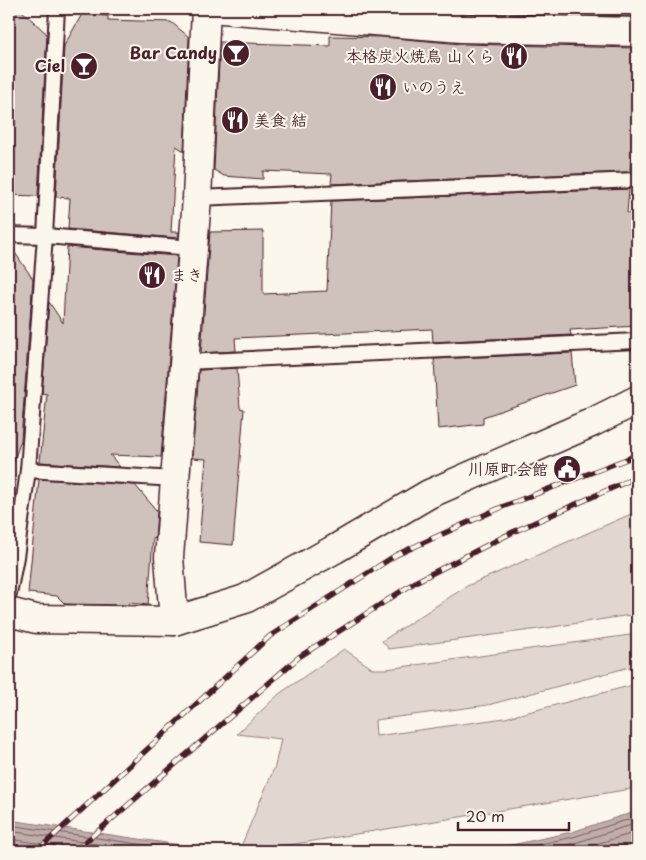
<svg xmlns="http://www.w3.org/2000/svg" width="646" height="860" font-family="'Playpen Sans','Klee One',sans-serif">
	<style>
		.green { fill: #e2d7d0; stroke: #967b7e }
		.water { fill: #bfadaa; stroke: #907477 }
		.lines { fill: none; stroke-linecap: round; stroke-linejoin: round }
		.shore { stroke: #79585e; stroke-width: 1 }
		.building { fill: #cfc2bc; stroke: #4a1f2b }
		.service-casing { stroke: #4a1f2b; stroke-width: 18 }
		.minor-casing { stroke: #4a1f2b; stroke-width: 31 }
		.tertiary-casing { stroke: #4a1f2b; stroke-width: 31 }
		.service { stroke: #fbf7ec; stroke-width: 14 }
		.minor { stroke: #fbf7ec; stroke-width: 28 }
		.tertiary { stroke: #fbf7ec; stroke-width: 28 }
		.rail-casing { stroke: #4a1f2b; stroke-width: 5.5 }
		.rail { stroke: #fbf7ec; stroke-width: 4; stroke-dasharray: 11; stroke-linecap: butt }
		.labels { text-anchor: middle; stroke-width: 4; stroke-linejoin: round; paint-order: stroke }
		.poi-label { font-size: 16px; font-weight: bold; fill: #4a1f2b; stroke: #fbf7ec; text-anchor: end }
	</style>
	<rect width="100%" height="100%" fill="#fbf7ec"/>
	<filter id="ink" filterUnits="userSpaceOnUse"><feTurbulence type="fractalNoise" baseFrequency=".02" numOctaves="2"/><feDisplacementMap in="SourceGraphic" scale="10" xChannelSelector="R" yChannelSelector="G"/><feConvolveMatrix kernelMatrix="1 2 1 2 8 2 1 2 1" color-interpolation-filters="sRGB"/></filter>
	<g filter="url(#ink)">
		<g class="green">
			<polygon points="631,514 637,523 637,614 546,628 389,649 382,641 467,586"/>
			<polygon points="637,634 637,665 488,705 375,720 376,736 505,718 637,684 637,788 252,851 239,851 275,766 281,739 237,734 279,694 344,649 373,669 387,669"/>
		</g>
		<g class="water">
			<polygon points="637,812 637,851 484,851 572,832 621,816"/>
			<polygon points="9,820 221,851 9,851"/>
		</g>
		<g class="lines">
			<g class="shore">
				<polyline points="9,825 186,851"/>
				<polyline points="9,831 142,851"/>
				<polyline points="9,839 91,851"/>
				<polyline points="508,851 573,837 623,821 637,818"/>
				<polyline points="537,851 575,843 624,827 637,824"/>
				<polyline points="572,851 637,832"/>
			</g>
		</g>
		<g class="building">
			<polygon points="9,9 20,9 47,34 38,196 9,195"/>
			<polygon points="458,9 636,9 636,16 462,12 458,12"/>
			<polygon points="82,14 108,16 108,20 171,22 189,37 184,151 176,146 171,232 179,232 178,238 68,229 70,198 56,197 64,46"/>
			<polygon points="330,36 383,37 461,44 634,48 634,53 637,53 637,159 631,158 630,172 331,184 332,174 263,171 263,179 224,176 214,170 220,42 330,46"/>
			<polygon points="629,189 627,213 637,214 637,326 570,330 571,335 433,342 432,329 235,338 236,351 201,353 210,232 263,231 263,294 327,291 331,201"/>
			<polygon points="9,244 33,279 21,440 13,464 9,463"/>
			<polygon points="67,247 177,256 161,457 110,455 120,467 40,462 47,394 42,393 49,302 63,323"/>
			<polygon points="572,353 575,385 483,417 483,424 438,429 434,359"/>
			<polygon points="237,368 240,408 244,409 233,545 199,542 206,459 192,458 199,370"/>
			<polygon points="39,479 135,485 157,511 155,539 153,538 148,605 129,603 129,605 65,604 57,596 28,593"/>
		</g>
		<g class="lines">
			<g class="service-casing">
				<g id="service">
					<polyline points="197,198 637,180"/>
					<polyline points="9,235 45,236 192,248"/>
					<polyline points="185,362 637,341"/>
					<polyline points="28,470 45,236 57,9"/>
					<polyline points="9,594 16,557 28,470 175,479"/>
				</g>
			</g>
			<g class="minor-casing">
				<g id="minor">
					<polyline points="222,9 461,28 637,32"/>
					<polyline points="9,612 36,619 174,621 169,557 197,198 206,9"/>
				</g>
			</g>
			<g class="tertiary-casing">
				<polyline id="tertiary" points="174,621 245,599 335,549 429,494 591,423 637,400"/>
			</g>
			<use href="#service" class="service"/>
			<use href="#minor" class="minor"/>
			<use href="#tertiary" class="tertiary"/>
			<g class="rail-casing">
				<g id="rail">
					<polyline points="37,851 270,636 396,555 502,507 637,455"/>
					<polyline points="75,851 299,657 417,581 513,532 637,477"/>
				</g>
			</g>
			<use href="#rail" class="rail"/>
		</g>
	</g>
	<defs>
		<g id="bar-disc" transform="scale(1.4375)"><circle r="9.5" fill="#4a1f2b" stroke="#fbf7ec"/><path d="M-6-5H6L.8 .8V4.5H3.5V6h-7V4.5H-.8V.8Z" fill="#fff"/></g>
		<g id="restaurant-disc" transform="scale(1.4375)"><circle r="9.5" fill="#4a1f2b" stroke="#fbf7ec"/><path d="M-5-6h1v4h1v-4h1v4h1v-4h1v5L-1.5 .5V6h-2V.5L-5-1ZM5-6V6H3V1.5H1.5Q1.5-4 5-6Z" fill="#fff"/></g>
		<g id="civic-disc" transform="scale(1.4375)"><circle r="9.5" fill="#4a1f2b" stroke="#fbf7ec"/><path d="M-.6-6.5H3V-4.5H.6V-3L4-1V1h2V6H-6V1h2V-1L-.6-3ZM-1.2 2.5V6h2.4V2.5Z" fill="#fff"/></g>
	</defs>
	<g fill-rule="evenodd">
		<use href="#bar-disc" x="236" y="53"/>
		<use href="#restaurant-disc" x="514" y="56"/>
		<use href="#bar-disc" x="84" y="66"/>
		<use href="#restaurant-disc" x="383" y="87"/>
		<use href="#restaurant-disc" x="235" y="120"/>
		<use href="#restaurant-disc" x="152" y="275"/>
		<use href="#civic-disc" x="567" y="469"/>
	</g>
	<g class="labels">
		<g class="poi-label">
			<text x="217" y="59">Bar Candy</text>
			<text x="495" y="62">本格炭火焼鳥 山くら</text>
			<text x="65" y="72">Ciel</text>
			<text x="402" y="93" text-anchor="start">いのうえ</text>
			<text x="254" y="126" text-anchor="start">美食 結</text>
			<text x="171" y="281" text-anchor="start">まき</text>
			<text x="548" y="475">川原町会館</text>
		</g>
	</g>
	<rect width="646" height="860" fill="none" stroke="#fbf7ec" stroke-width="30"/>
	<rect x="15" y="15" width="616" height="830" fill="none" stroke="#4a1f2b" stroke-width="2" filter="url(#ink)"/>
	<path d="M458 822v8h111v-8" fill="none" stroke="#4a1f2b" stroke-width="2.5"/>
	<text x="466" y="822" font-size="15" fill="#4a1f2b" stroke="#fbf7ec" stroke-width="4" paint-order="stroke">20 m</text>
</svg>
